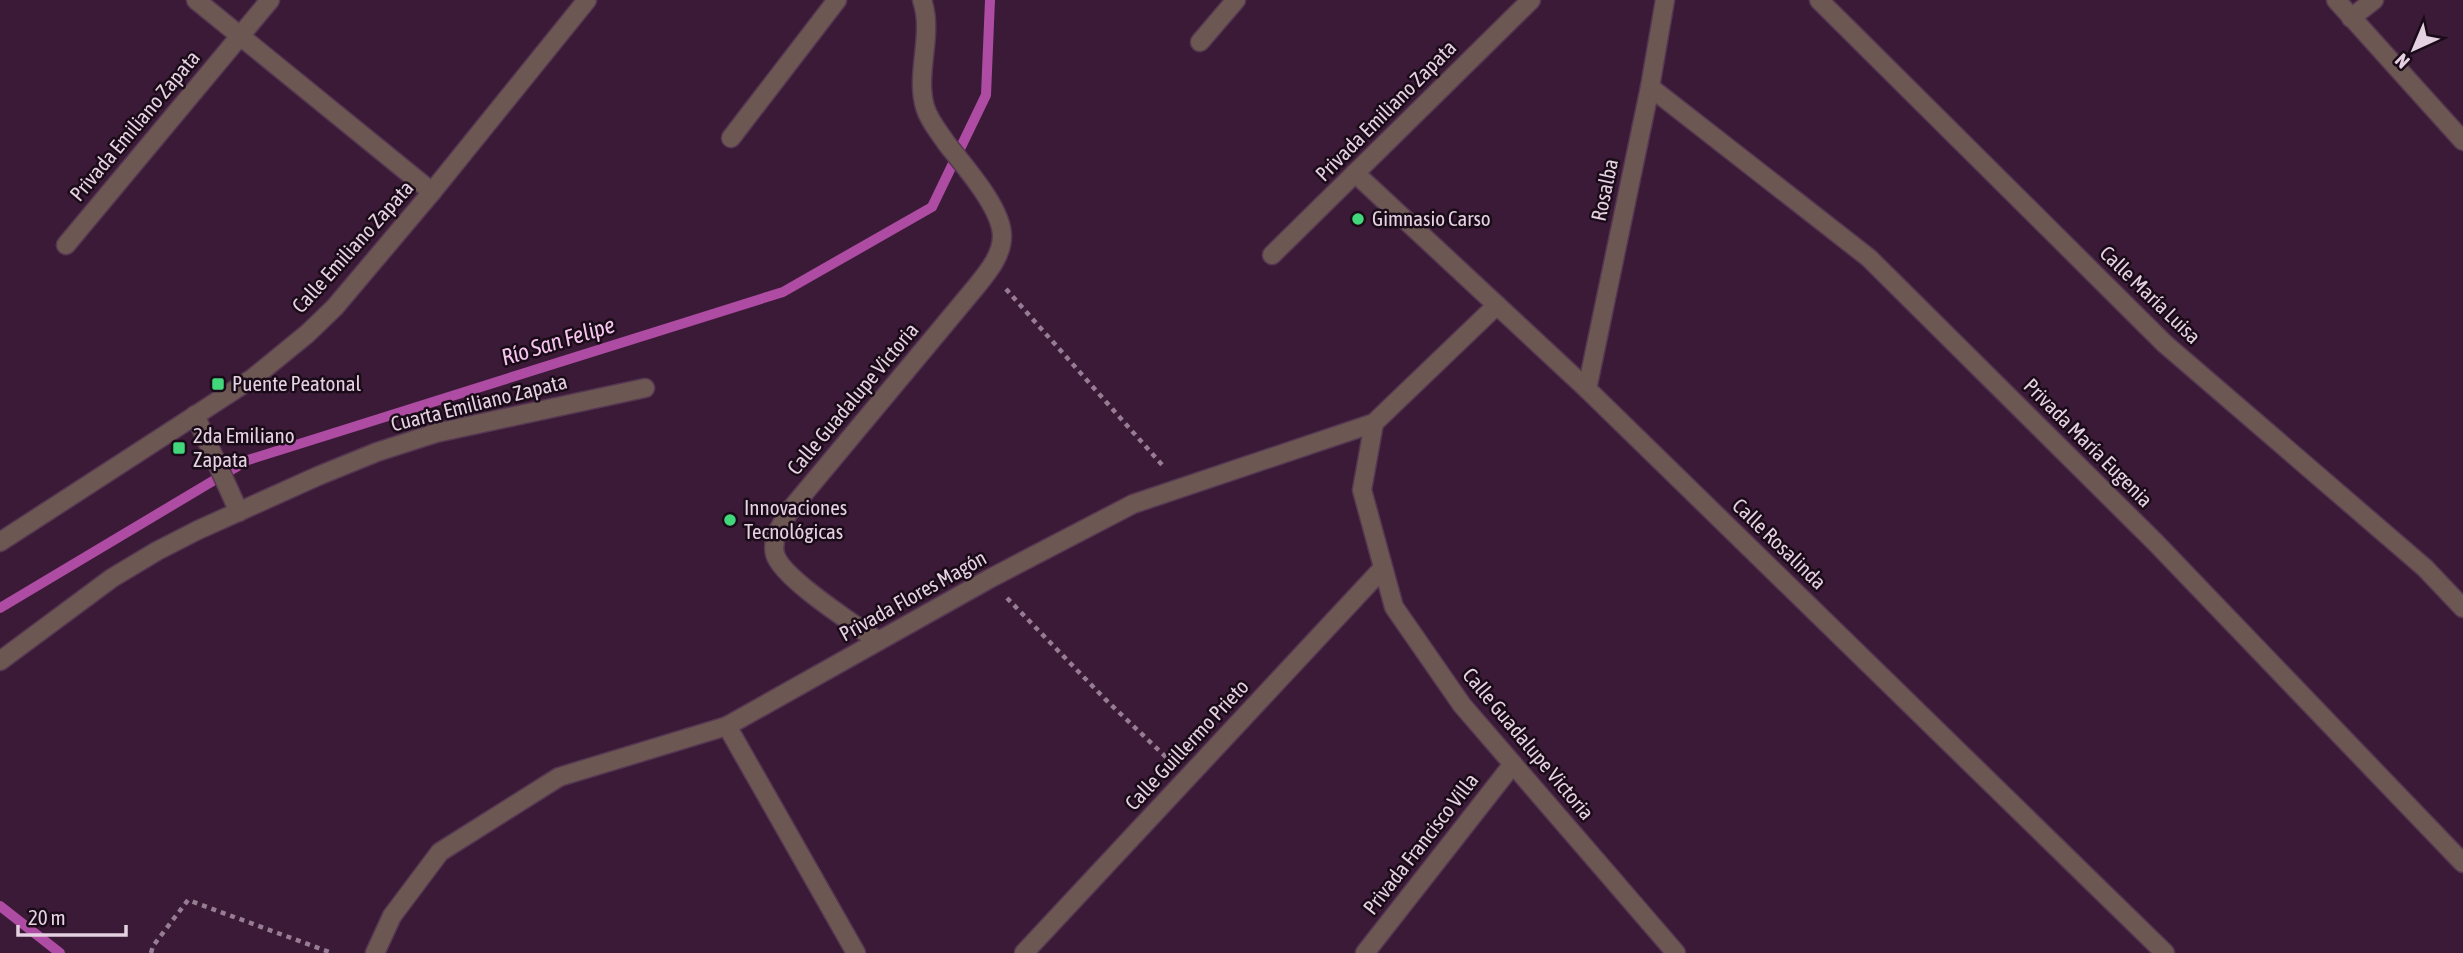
<svg xmlns="http://www.w3.org/2000/svg" width="2463" height="953" font-family="'Asap Condensed',sans-serif">
	<style>
		.lines { fill: none; stroke-linecap: round; stroke-linejoin: round }
		.stream { stroke: #ae4ba3; stroke-width: 10 }
		.minor-casing { stroke: #563752; stroke-width: 21 }
		.path { stroke: #977d93; stroke-width: 4.5; stroke-dasharray: 5 5; stroke-linecap: butt }
		.minor { stroke: #6d5753; stroke-width: 18 }
		.poi-dot { fill: #42d77b; stroke: #190b17; stroke-width: 2.5 }
		.labels { text-anchor: middle; stroke-width: 5; stroke-linejoin: round; paint-order: stroke }
		.street-label { font-size: 21px; fill: #e6d1e2; stroke: #190b17 }
		.poi-label { font-size: 21px; fill: #e6d1e2; stroke: #190b17; text-anchor: start }
		.water-label { font-size: 23px; font-style: italic; fill: #f6c4ee; stroke: #190b17 }
	</style>
	<rect width="100%" height="100%" fill="#3a1a36"/>
	<g class="lines">
		<g class="stream">
			<polyline points="0,608 248,460 783,292 932,207 986,95 990,0"/>
			<polyline points="0,906 60,953"/>
		</g>
		<g class="minor-casing">
			<g id="minor">
				<polyline points="196,0 432,192"/>
				<polyline points="1819,0 2165,344 2425,568 2463,608"/>
				<polyline points="2336,0 2463,141"/>
				<polyline points="2351,18 2374,0"/>
				<polyline points="1200,42 1236,0"/>
				<polyline points="1650,87 1869,258 2156,543 2463,863"/>
				<polyline points="731,138 837,0"/>
				<polyline points="1355,173 1587,389 2165,953"/>
				<polyline points="66,245 270,0"/>
				<polyline points="1272,255 1531,0"/>
				<polyline points="1587,389 1650,87 1665,0"/>
				<polyline points="195,415 239,512"/>
				<polyline points="1374,423 1362,490 1394,607 1462,705 1676,953"/>
				<polyline points="0,542 253,378 307,334 335,307 432,192 587,0"/>
				<path d="M 878,641 C 856,625 781,578 775,554 C 771,537 783,522 791,509 L 975,288 C 987,273 1002,256 1002,236 C 1002,208 964,166 947,144 C 939,132 929,121 925,107 C 915,73 934,34 922,0"/>
				<polyline points="0,661 112,578 157,551 198,530 318,476 377,452 436,433 645,388"/>
				<polyline points="727,726 856,953"/>
				<polyline points="375,953 392,916 440,852 559,777 727,726 989,579 1133,504 1374,423 1497,305"/>
				<polyline points="1024,953 1383,568"/>
				<polyline points="1365,953 1513,764"/>
			</g>
		</g>
		<g class="path">
			<polyline points="1006,289 1163,466"/>
			<polyline points="1007,598 1105,699 1169,760"/>
			<polyline points="151,953 153,946 188,900 332,953"/>
		</g>
		<use href="#minor" class="minor"/>
	</g>
	<g class="poi-dot">
		<circle cx="1358" cy="219" r="7"/>
		<rect x="211" y="377" width="14" height="14" rx="3.5"/>
		<rect x="172" y="441" width="14" height="14" rx="3.5"/>
		<circle cx="730" cy="520" r="7"/>
	</g>
	<g class="labels">
		<g class="street-label">
			<text transform="translate(1386 111) rotate(-45)" y="7">Privada Emiliano Zapata</text>
			<text transform="translate(135 126) rotate(-50)" y="7">Privada Emiliano Zapata</text>
			<text transform="translate(1605 190) rotate(-78)" y="7">Rosalba</text>
			<text transform="translate(353 247) rotate(-48)" y="7">Calle Emiliano Zapata</text>
			<text transform="translate(2150 295) rotate(44)" y="7">Calle María Luisa</text>
			<text transform="translate(853 399) rotate(-50)" y="7">Calle Guadalupe Victoria</text>
			<text transform="translate(479 403) rotate(-14)" y="7">Cuarta Emiliano Zapata</text>
			<text transform="translate(2088 443) rotate(45)" y="7">Privada María Eugenia</text>
			<text transform="translate(1779 544) rotate(44)" y="7">Calle Rosalinda</text>
			<text transform="translate(913 596) rotate(-29)" y="7">Privada Flores Magón</text>
			<text transform="translate(1528 744) rotate(50)" y="7">Calle Guadalupe Victoria</text>
			<text transform="translate(1187 745) rotate(-47)" y="7">Calle Guillermo Prieto</text>
			<text transform="translate(1421 844) rotate(-52)" y="7">Privada Francisco Villa</text>
		</g>
		<g class="poi-label">
			<text x="1372" y="226">Gimnasio Carso</text>
			<text x="232" y="391">Puente Peatonal</text>
			<text x="193" y="443">2da Emiliano<tspan x="193" dy="24">Zapata</tspan></text>
			<text x="744" y="515">Innovaciones<tspan x="744" dy="24">Tecnológicas</tspan></text>
		</g>
		<g class="water-label">
			<text transform="translate(558 341) rotate(-17)" y="8">Río San Felipe</text>
		</g>
	</g>
	<g transform="translate(2414 49) rotate(224)" stroke="#190b17" stroke-width="5" paint-order="stroke">
	<path d="M0-5L12 26L0 18L-12 26Z" fill="#e6d1e2"/>
	<text y="-10" font-size="19" font-weight="bold" text-anchor="middle" fill="#e6d1e2">N</text>
	</g>
	<path d="M18 925v10h108v-10" fill="none" stroke="#e6d1e2" stroke-width="3.5"/>
	<text x="28" y="925" font-size="21" fill="#e6d1e2" stroke="#190b17" stroke-width="5" paint-order="stroke">20 m</text>
</svg>
